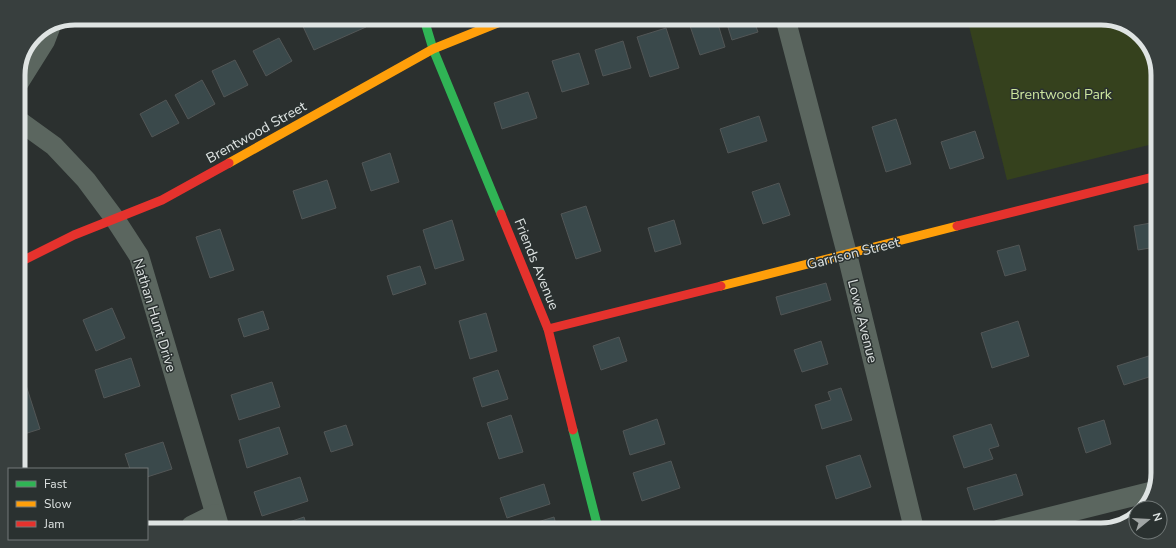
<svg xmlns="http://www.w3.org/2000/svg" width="1176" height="548" font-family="'Nunito Sans',sans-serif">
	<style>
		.green { fill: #35411d }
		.building { fill: #3a494b; stroke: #525656 }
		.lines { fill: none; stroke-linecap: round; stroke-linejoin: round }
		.street { stroke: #5b665f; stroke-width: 20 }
		.fast { stroke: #30b455; stroke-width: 9 }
		.slow { stroke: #ff9f0a; stroke-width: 9 }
		.jam { stroke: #e5322d; stroke-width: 9 }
		.labels { text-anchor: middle; stroke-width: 3; stroke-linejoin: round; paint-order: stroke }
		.park-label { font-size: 14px; fill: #cce59e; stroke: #2a3130 }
		.street-label { font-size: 14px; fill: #dfe4e3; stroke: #2a3130 }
		.rim { fill: none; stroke: #dfe4e3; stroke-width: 5 }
	</style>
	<rect width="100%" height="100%" fill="#2b302f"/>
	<polygon class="green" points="968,22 1123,22 1148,43 1158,71 1157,143 1007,180"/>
	<g class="building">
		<polygon points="302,19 363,19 366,27 314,50 300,20"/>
		<polygon points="695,21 717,21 725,47 700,55 689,23"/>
		<polygon points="726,21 754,21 758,32 732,40"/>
		<polygon points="666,28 679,68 650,77 637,37"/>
		<polygon points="279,38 292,61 266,76 253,51"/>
		<polygon points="623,41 631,68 603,76 595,50"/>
		<polygon points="579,53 589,84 562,92 552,61"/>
		<polygon points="235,60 248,85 224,97 212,71"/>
		<polygon points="202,80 215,104 188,119 175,95"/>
		<polygon points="528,92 537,118 502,129 494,103"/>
		<polygon points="166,100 179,123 152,137 140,114"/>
		<polygon points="759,116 767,141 728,153 720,129"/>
		<polygon points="896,119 911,164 886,172 872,127"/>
		<polygon points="975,131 984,158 950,169 941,142"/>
		<polygon points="390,153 399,182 371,191 362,163"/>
		<polygon points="327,180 336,208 302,219 293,191"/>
		<polygon points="779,183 790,215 763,224 752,192"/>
		<polygon points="586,206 601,251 576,259 561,214"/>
		<polygon points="452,220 464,260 435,269 423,230"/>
		<polygon points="674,220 681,244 655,252 648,228"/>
		<polygon points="1156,222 1156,247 1138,250 1134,226"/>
		<polygon points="220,229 234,270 210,278 196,237"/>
		<polygon points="1019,245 1026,270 1005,276 997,251"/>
		<polygon points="420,266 426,284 393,295 387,276"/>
		<polygon points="826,283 831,300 781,315 776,297"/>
		<polygon points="112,308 125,338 96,351 83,320"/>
		<polygon points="263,311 269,329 244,337 238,319"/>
		<polygon points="486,313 497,351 470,359 459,321"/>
		<polygon points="1018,321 1029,356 992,368 981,333"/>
		<polygon points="619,337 627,361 601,370 593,346"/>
		<polygon points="821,341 828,364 802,372 794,350"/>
		<polygon points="1155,354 1155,375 1124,385 1117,366"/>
		<polygon points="131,358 140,386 104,398 95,370"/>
		<polygon points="18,360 40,429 18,436"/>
		<polygon points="498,370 508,399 482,407 473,378"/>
		<polygon points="272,382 280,407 239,420 231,395"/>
		<polygon points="841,388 852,420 822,429 815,405 831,400 828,392"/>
		<polygon points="511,415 523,452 499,459 487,423"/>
		<polygon points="657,419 665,444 630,455 623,431"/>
		<polygon points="1104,420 1111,444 1086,453 1078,428"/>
		<polygon points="991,424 999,446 989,449 993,459 964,468 953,436"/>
		<polygon points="346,425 353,445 331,452 324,432"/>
		<polygon points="279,427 288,454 247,468 239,440"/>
		<polygon points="163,442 172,469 147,477 147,469 130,469 125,454"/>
		<polygon points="860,455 871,487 836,499 826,466"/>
		<polygon points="671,461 680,488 642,501 633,473"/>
		<polygon points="1016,474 1023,495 974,510 967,488"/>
		<polygon points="300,477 308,501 262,516 254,492"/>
		<polygon points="544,484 550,504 507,518 500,498"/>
		<polygon points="304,517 307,527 274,527"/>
		<polygon points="554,517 557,528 532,528 531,524"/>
	</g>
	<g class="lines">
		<g class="street">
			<polyline points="786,21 847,254 914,529"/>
			<polyline points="18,84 45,41 50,28"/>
			<polyline points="18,120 54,146 86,180 115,219 139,256 219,526"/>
			<polyline points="191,526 215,514"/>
			<polyline points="998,530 1154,491"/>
		</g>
		<g class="fast">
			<polyline points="424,19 433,49 501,214"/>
			<polyline points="573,430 598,528"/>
		</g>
		<g class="slow">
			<polyline points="229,163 433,49 505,20"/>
			<polyline points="721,286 957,226"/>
		</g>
		<g class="jam">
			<polyline points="501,214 548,329 573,430"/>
			<polyline points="957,226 1157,176"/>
			<polyline points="18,263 74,235 162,200 229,163"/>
			<polyline points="548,329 721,286"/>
		</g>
	</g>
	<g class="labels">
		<g class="park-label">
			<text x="1061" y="99">Brentwood Park</text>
		</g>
		<g class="street-label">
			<text transform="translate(256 132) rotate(-29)" y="5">Brentwood Street</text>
			<text transform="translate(853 253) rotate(-14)" y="5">Garrison Street</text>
			<text transform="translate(537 264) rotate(68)" y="5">Friends Avenue</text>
			<text transform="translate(155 315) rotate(73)" y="5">Nathan Hunt Drive</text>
			<text transform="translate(863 321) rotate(76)" y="5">Lowe Avenue</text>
		</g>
	</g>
	<path d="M0 0H1176V548H0ZM75 25H1101A50 50 0 0 1 1151 75V473A50 50 0 0 1 1101 523H75A50 50 0 0 1 25 473V75A50 50 0 0 1 75 25Z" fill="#383f3e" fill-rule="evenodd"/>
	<path class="rim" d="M75 25H1101A50 50 0 0 1 1151 75V473A50 50 0 0 1 1101 523H75A50 50 0 0 1 25 473V75A50 50 0 0 1 75 25Z"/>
	<rect x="8" y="468" width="140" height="72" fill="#2a3130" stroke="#727978"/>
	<rect x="16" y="481" width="20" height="6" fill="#30b455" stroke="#727978"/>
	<text x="44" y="488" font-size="12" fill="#dfe4e3">Fast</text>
	<rect x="16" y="501" width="20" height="6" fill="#ff9f0a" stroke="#727978"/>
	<text x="44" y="508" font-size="12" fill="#dfe4e3">Slow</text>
	<rect x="16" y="521" width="20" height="6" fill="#e5322d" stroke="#727978"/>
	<text x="44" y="528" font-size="12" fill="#dfe4e3">Jam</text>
	<g transform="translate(1148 520) rotate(72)"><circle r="19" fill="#2a3130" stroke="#727978"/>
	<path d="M0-3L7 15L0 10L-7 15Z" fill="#a0a5a4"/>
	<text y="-6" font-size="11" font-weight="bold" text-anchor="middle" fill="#dfe4e3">N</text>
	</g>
</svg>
